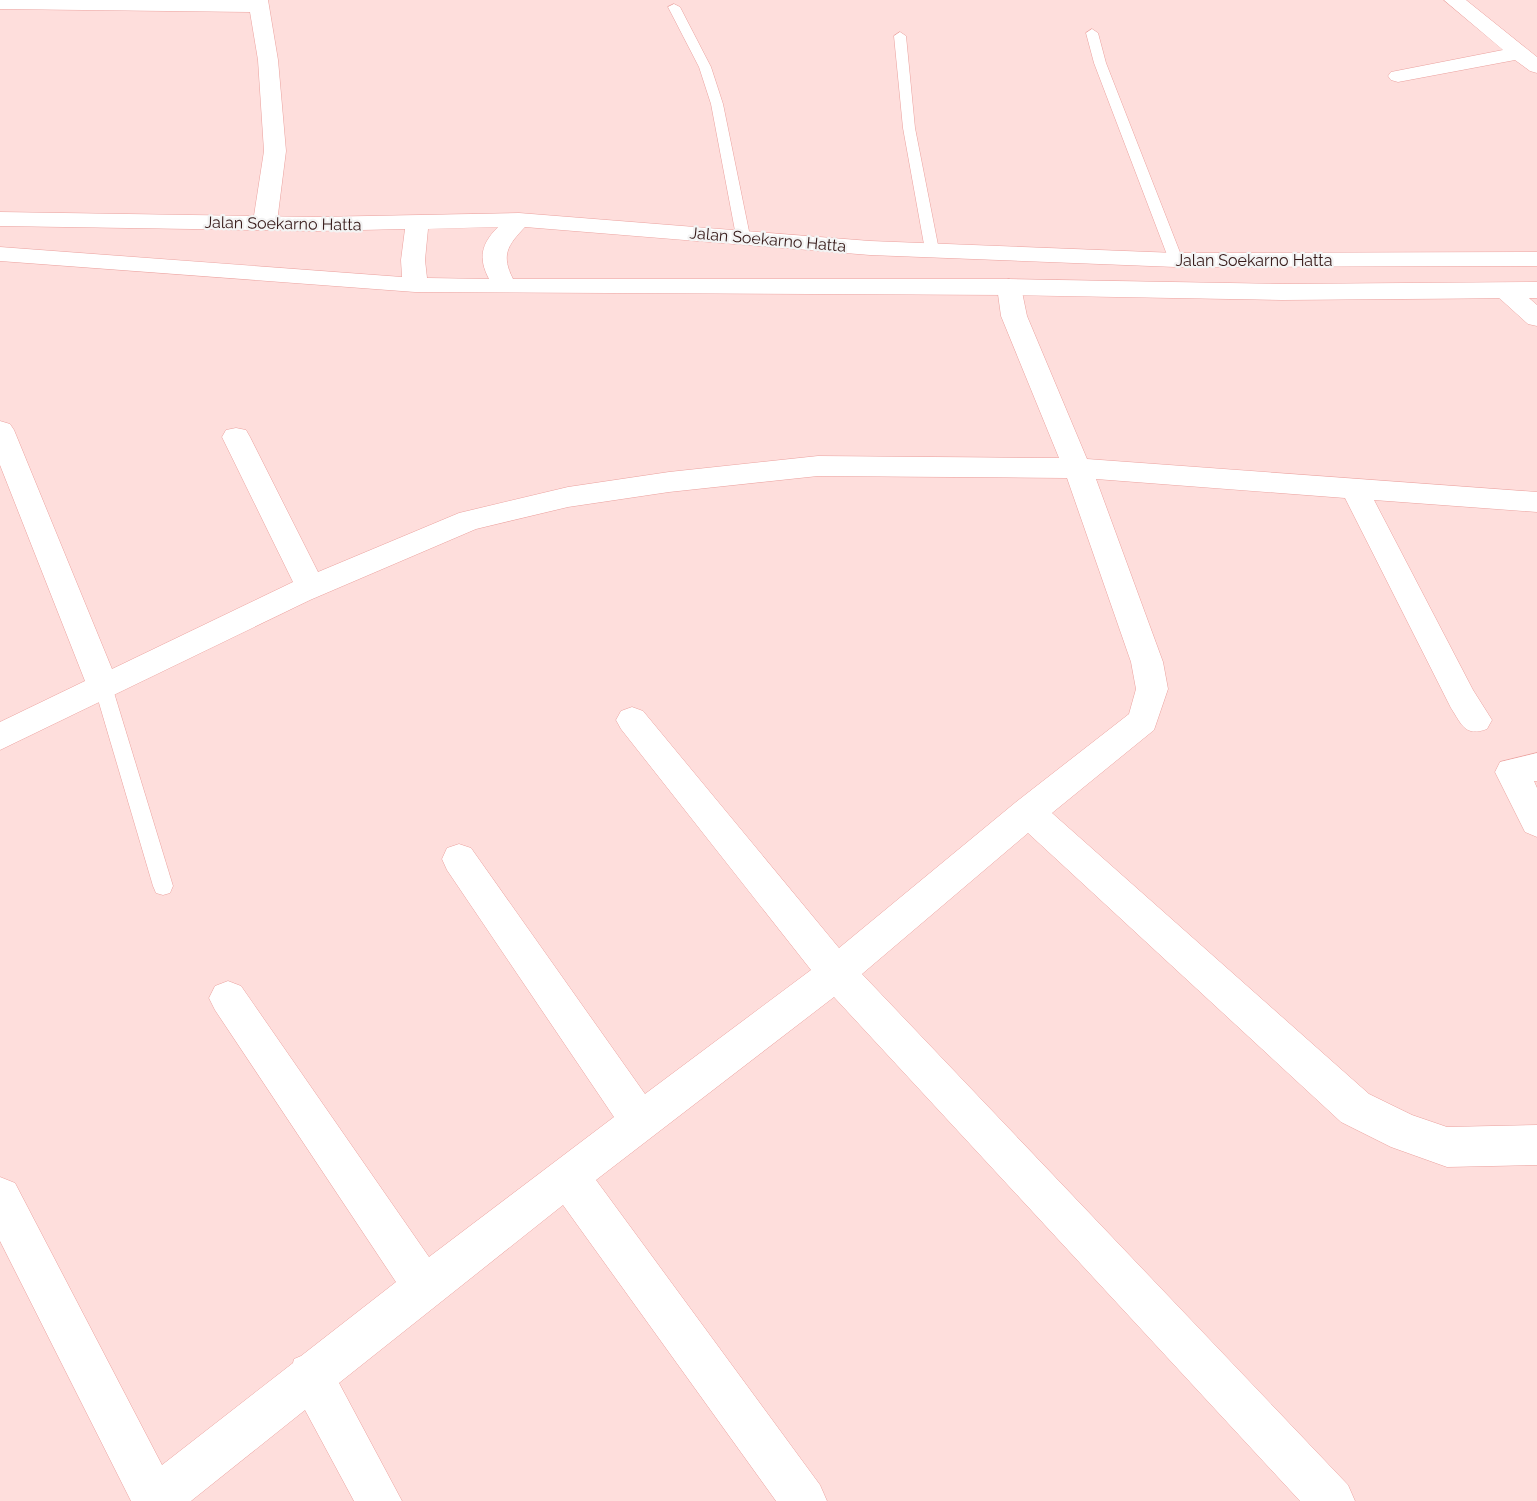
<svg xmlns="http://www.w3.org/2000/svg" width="1537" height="1501" font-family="Raleway,sans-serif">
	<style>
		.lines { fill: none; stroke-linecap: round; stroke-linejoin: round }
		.service-casing { stroke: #eba19e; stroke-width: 1 }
		.minor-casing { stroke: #eba19e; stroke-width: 1 }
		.trunk-casing { stroke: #eba19e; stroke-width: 1 }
		.service { fill: #fff; fill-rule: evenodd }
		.minor { fill: #fff; fill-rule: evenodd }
		.trunk { fill: #fff; fill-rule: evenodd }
		.labels { text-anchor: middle; stroke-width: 4.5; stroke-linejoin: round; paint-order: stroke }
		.far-street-label { font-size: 16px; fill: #361a19; stroke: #f3f3f3 }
	</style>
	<rect width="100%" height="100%" fill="#fededc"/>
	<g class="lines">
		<g class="service-casing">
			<g id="service">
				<polygon points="674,4 680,7 711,67 723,104 750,236 748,239 738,239 736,236 711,104 699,67 668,7"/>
				<polygon points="1092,29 1098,33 1106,63 1183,260 1181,263 1171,263 1169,260 1094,63 1086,33"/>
				<polygon points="900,32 906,36 915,128 939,250 932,254 925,250 903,128 894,36"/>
				<polygon points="103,679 110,681 112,686 173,886 170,893 163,895 156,893 153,886 94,686 96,681"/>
			</g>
		</g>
		<g class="minor-casing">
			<g id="minor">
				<polygon points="0,0 268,0 278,60 286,151 277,222 273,227 265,229 257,227 253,222 264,151 258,60 250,12 0,9"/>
				<polygon points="1444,0 1466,0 1537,57 1537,73 1530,71 1515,60 1398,82 1391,80 1388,76 1391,72 1503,50"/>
				<path d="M 1009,279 L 1018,282 L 1021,287 L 1027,316 L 1087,459 L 1537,492 L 1537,512 L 1374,500 L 1473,690 L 1492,720 L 1487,729 C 1465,737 1462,725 1451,708 L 1345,498 L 1096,479 L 1163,662 L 1168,689 L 1154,730 L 1052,813 L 1369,1094 L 1412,1115 L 1447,1127 L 1537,1125 L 1537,1165 L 1447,1167 L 1391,1147 L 1341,1122 L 1028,833 L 862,974 L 1348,1485 L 1355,1501 L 1300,1501 L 834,997 L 596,1180 L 820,1485 L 827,1501 L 776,1501 L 563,1205 L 339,1383 L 402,1501 L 354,1501 L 305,1410 L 191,1501 L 131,1501 L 0,1241 L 0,1177 L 15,1183 L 162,1465 L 293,1363 L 294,1359 L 301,1356 L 396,1282 L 215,1010 L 209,998 L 215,986 L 228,981 L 241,986 L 429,1257 L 614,1117 L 447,870 L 442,859 L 447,848 L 459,844 L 471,848 L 645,1094 L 811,970 L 621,729 L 616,720 L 621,711 L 632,707 L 643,711 L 839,948 L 1016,802 L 1129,714 L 1136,689 L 1131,662 L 1067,478 L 818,476 L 669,492 L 568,507 L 476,529 L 310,600 L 0,750 L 0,722 L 85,681 L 0,465 L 0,421 L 10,424 L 14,430 L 112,669 L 293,582 L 222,437 L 226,430 L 236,428 L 246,430 L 250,437 L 318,572 L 459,513 L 568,487 L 669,472 L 818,456 L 1059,458 L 1001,316 L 997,287 L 1000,282 Z"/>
				<polygon points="1506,283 1515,286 1537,305 1537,326 1528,324 1497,296 1494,291 1497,286"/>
				<polygon points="1537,753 1537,781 1534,781 1537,788 1537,837 1525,832 1495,772 1500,762"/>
			</g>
		</g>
		<g class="trunk-casing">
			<path id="trunk" d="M 0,212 L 316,217 L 519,213 L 870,241 L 1176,253 L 1537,252 L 1537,266 L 1176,267 L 870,255 L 525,227 C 507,246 501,255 513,279 L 1009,279 L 1282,284 L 1537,282 L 1537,298 L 1282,300 L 1009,295 L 415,292 L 0,261 L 0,247 L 402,277 L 401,260 L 405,229 L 316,231 L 0,226 ZM 498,227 C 481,244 478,258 489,279 L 427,278 L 425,260 L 428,229 Z"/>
		</g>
		<use href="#service" class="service"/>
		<use href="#minor" class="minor"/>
		<use href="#trunk" class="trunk"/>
	</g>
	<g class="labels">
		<g class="far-street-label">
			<text transform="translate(283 223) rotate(1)" y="6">Jalan Soekarno Hatta</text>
			<text transform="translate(768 239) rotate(5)" y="6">Jalan Soekarno Hatta</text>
			<text x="1254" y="266">Jalan Soekarno Hatta</text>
		</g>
	</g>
</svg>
